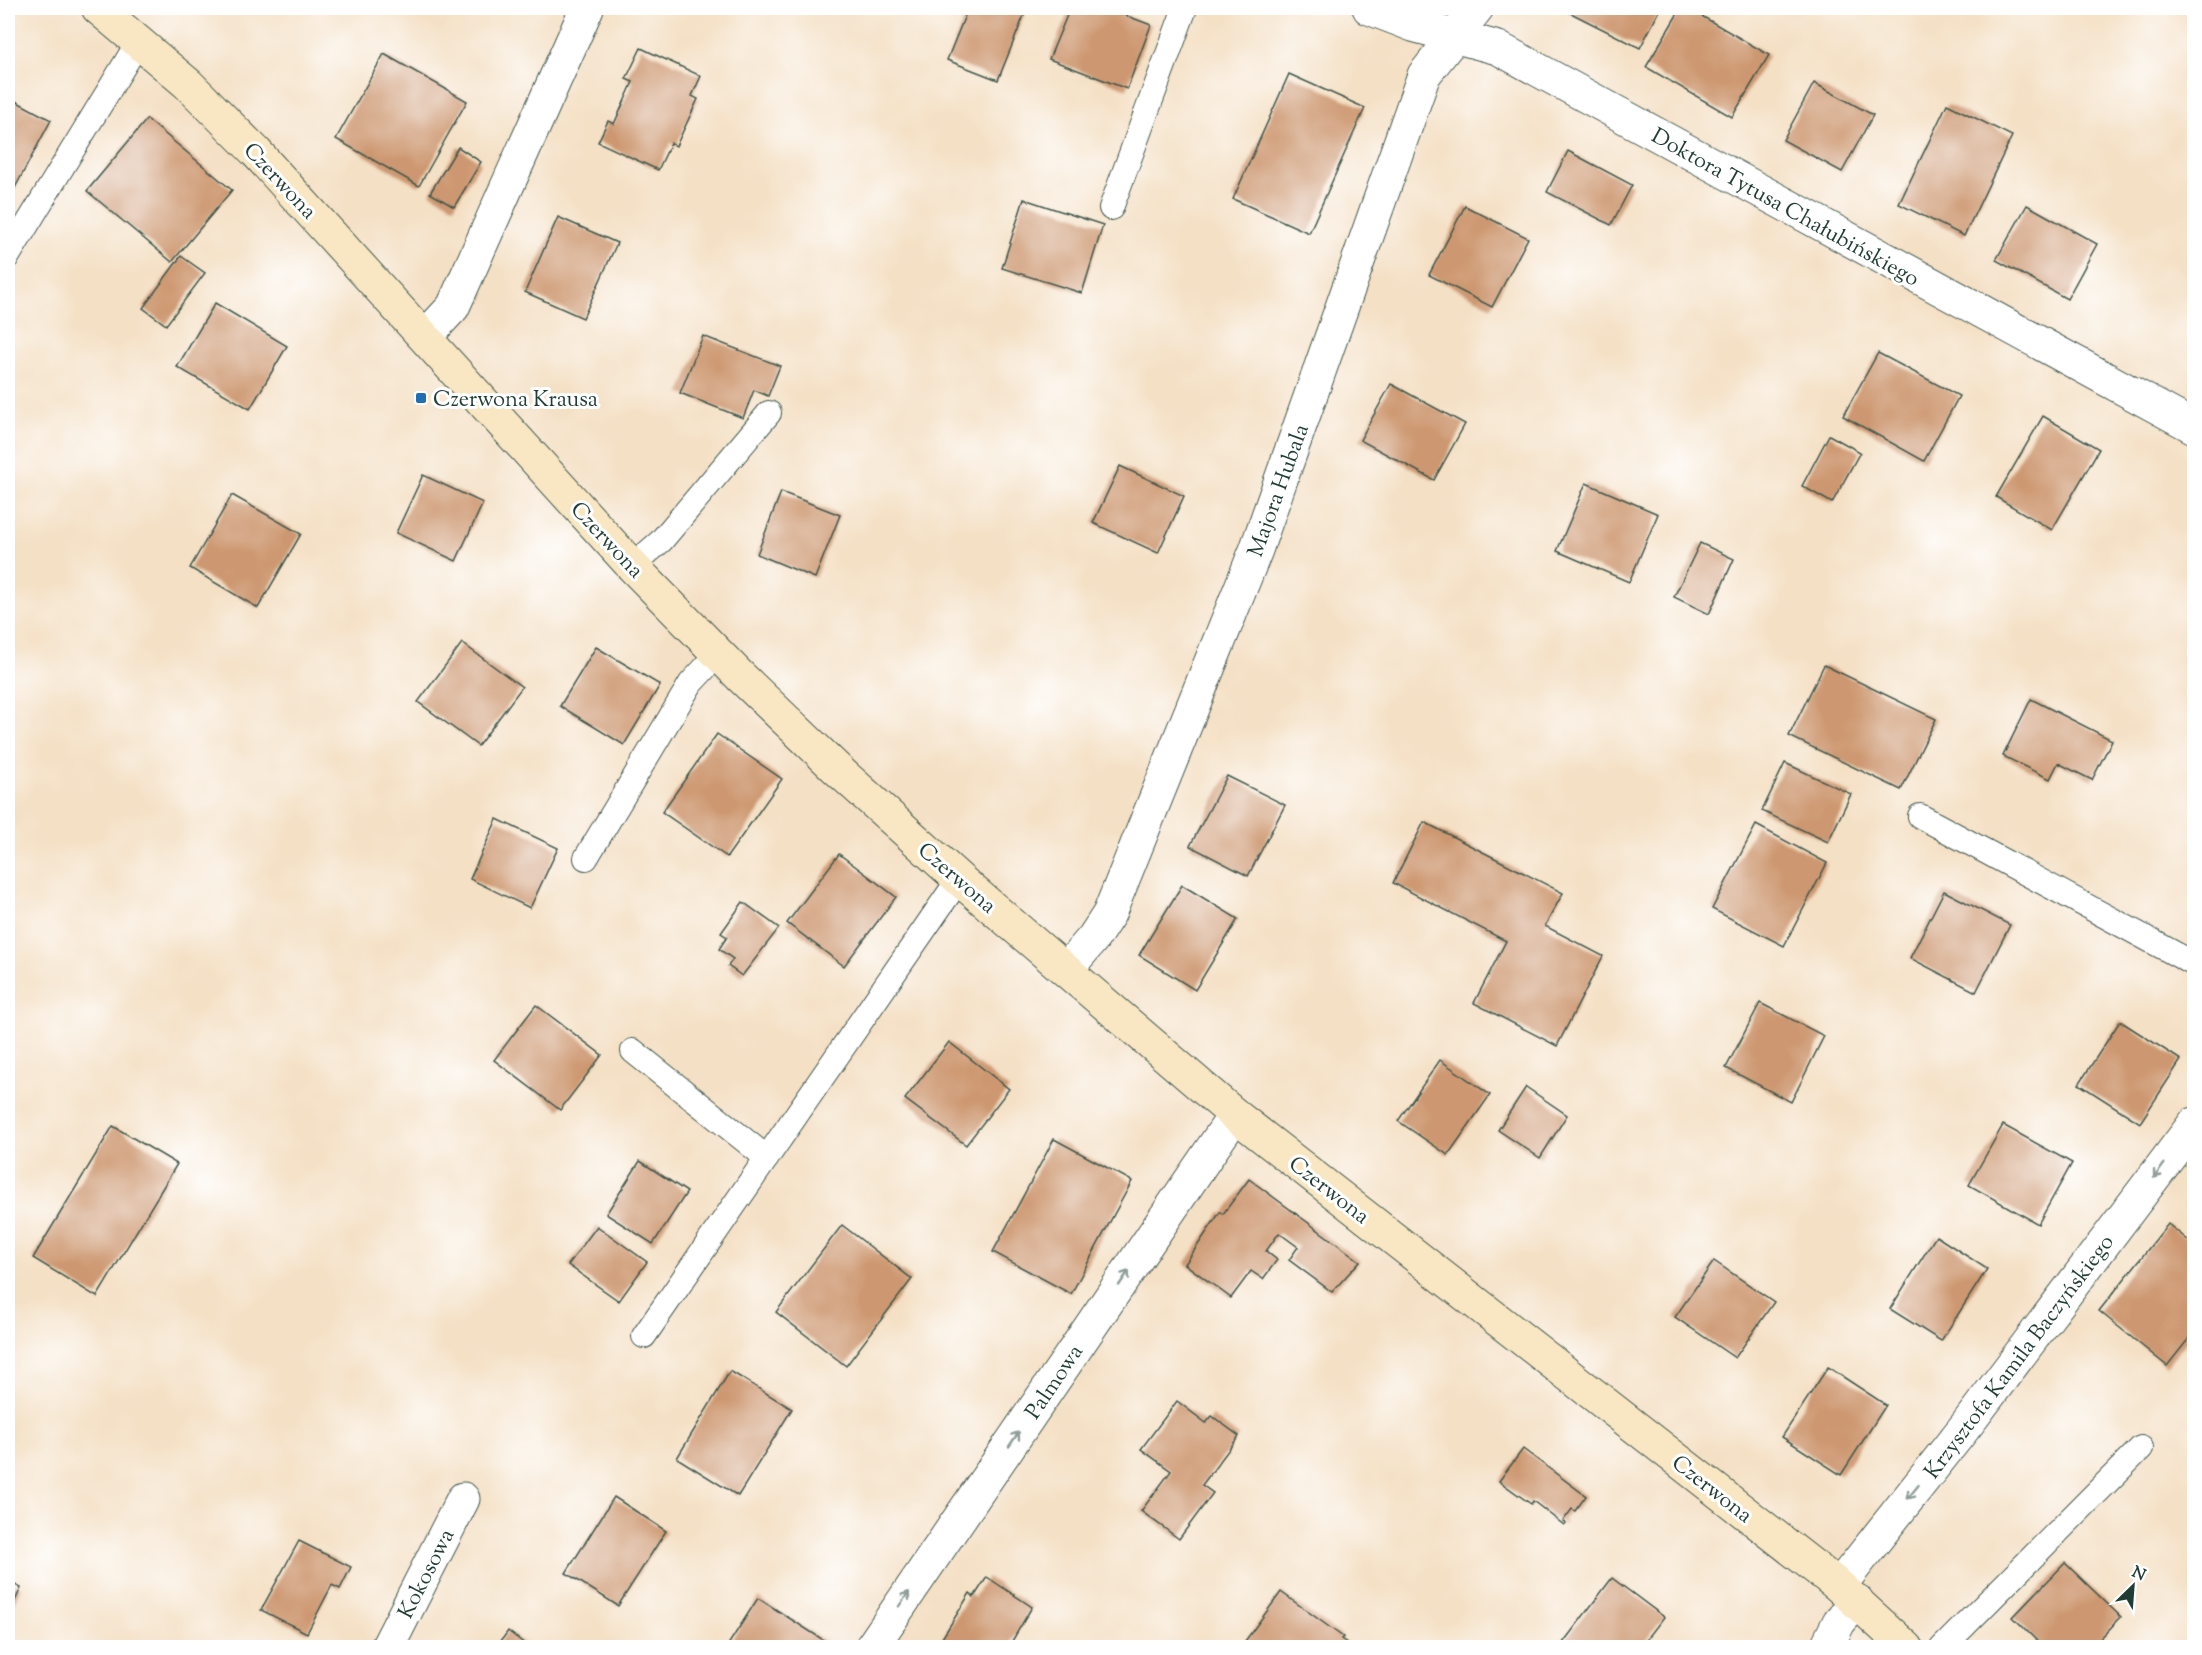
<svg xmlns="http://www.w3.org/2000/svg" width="2202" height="1655" font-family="'Sorts Mill Goudy',serif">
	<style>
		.building { fill: #cd9871 }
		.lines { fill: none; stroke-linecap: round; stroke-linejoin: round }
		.lane-casing { stroke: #3f554a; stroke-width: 26 }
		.street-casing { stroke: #3f554a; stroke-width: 35 }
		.secondary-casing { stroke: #3f554a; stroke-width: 35 }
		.lane { stroke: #fff; stroke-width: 24 }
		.street { stroke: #fff; stroke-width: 33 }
		.secondary { stroke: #f9e7c3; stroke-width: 33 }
		.oneway { stroke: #8f9e9a }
		.poi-dot { fill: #1f6fb2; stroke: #fff; stroke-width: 2 }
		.labels { text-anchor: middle; stroke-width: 6; stroke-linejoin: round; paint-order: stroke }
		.street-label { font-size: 22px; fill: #1f3d34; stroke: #fff }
		.poi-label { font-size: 22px; fill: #1f3d34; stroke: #fff; text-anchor: start }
	</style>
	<rect width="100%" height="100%" fill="#fff"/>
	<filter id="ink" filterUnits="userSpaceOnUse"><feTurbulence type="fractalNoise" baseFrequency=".0167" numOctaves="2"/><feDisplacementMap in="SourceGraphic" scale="12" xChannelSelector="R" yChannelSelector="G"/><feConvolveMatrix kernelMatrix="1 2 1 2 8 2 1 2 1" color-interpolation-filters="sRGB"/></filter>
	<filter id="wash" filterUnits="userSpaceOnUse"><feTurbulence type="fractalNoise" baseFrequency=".008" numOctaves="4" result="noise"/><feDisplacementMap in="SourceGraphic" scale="24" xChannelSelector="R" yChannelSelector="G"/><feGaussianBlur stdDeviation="1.35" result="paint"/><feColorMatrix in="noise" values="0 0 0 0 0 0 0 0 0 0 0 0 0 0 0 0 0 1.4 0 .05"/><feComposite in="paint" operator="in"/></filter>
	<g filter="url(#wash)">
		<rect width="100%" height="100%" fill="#f4e0c5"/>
		<g id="blocks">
			<g class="building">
				<polygon points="968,8 1027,8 998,80 947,60"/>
				<polygon points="1070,8 1106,8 1151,25 1127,89 1049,59"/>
				<polygon points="1561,8 1661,8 1640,48"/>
				<polygon points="1681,8 1688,8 1769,55 1732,117 1646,67"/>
				<polygon points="641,48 701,76 692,96 698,99 676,146 671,143 658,170 598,142 608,121 614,124 633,82 626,79"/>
				<polygon points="384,54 467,101 419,186 336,139"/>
				<polygon points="1289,74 1365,108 1309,233 1233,199"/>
				<polygon points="1814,83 1873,115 1842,172 1783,140"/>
				<polygon points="8,97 51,120 8,201"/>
				<polygon points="1947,104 2012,136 1964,236 1899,204"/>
				<polygon points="147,119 232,190 172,262 87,191"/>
				<polygon points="458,147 481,162 454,207 430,193"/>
				<polygon points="1568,151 1632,185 1611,225 1547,192"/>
				<polygon points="1024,199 1103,225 1082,293 1002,268"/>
				<polygon points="2027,205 2097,244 2067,299 1996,260"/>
				<polygon points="1465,206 1528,238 1492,307 1429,275"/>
				<polygon points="558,217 617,243 583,318 525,292"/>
				<polygon points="181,256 205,273 166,325 143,308"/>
				<polygon points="215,303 287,346 250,409 177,367"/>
				<polygon points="703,336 780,366 768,396 754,390 743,418 680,393"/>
				<polygon points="1878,353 1959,396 1924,461 1843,416"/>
				<polygon points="1391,384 1465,424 1434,480 1360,440"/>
				<polygon points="2043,416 2099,449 2052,530 1996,497"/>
				<polygon points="1829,435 1860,452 1832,503 1802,486"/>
				<polygon points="1120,466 1184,496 1158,553 1093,523"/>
				<polygon points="423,475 483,503 456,561 396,533"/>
				<polygon points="1586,483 1658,514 1629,582 1557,551"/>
				<polygon points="781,492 840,515 815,578 757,554"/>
				<polygon points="232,495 301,534 258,608 190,568"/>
				<polygon points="1700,543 1734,559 1709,614 1674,597"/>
				<polygon points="462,643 522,687 478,746 418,702"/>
				<polygon points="596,647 660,685 624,745 560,706"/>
				<polygon points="1824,665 1936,719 1901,790 1789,736"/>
				<polygon points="2031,699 2112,740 2092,780 2058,763 2050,779 2003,756"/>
				<polygon points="717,734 782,779 727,857 662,812"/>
				<polygon points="1785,763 1851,794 1828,842 1762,811"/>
				<polygon points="1227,776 1285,805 1248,876 1190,846"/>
				<polygon points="497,819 558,848 530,908 470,879"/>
				<polygon points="1424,822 1563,893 1545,926 1603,956 1557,1046 1474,1003 1506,941 1393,883"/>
				<polygon points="1756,825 1827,863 1784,946 1712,909"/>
				<polygon points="839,854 896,897 844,966 787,923"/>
				<polygon points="1182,885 1238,919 1195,990 1139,955"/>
				<polygon points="1944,891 2010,925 1976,992 1910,958"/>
				<polygon points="743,902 779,928 742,976 728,966 733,959 719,949 727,937 721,933"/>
				<polygon points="1760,1003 1824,1036 1791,1102 1726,1068"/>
				<polygon points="536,1005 602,1055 560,1110 494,1060"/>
				<polygon points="2120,1021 2181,1060 2140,1123 2079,1084"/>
				<polygon points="949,1042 1009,1089 966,1145 905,1099"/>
				<polygon points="1440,1060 1490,1095 1448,1155 1398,1121"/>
				<polygon points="1526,1087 1567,1115 1540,1158 1498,1130"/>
				<polygon points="2003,1125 2072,1163 2038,1224 1969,1185"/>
				<polygon points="113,1126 177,1164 97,1297 33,1258"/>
				<polygon points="1054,1139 1132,1181 1071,1294 993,1252"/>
				<polygon points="640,1161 687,1192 653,1244 606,1214"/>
				<polygon points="1249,1179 1360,1261 1332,1292 1289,1260 1298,1247 1279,1233 1266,1251 1277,1260 1263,1279 1251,1271 1231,1298 1185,1264 1220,1212 1223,1214"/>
				<polygon points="2168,1224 2194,1245 2194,1332 2167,1366 2099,1311"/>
				<polygon points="842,1225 912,1279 846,1366 776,1312"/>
				<polygon points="597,1226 647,1262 619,1301 568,1265"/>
				<polygon points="1936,1236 1987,1269 1941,1341 1890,1309"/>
				<polygon points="1714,1261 1774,1302 1735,1358 1675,1317"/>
				<polygon points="1828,1367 1886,1405 1841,1475 1782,1437"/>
				<polygon points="730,1371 792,1409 738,1496 677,1458"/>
				<polygon points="1177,1401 1206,1423 1212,1416 1239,1436 1202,1485 1213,1493 1179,1539 1141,1511 1171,1471 1141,1449"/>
				<polygon points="1523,1449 1586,1496 1575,1511 1572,1509 1563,1521 1566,1523 1564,1525 1533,1501 1531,1504 1499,1481"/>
				<polygon points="614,1497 666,1531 618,1606 566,1573"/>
				<polygon points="299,1541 351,1567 340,1589 332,1585 307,1633 261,1610"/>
				<polygon points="2065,1563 2121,1617 2091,1648 2044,1648 2013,1617"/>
				<polygon points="987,1577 1032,1607 1008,1648 936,1648 970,1593 974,1597"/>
				<polygon points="1612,1578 1664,1617 1640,1648 1559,1648"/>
				<polygon points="8,1581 21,1588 8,1616"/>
				<polygon points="1281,1592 1343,1637 1341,1639 1354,1648 1254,1648 1245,1641"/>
				<polygon points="758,1598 825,1641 821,1648 726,1648"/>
				<polygon points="508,1631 530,1648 496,1648"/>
			</g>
		</g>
	</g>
	<g filter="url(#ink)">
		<use href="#blocks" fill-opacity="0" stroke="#3f554a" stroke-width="1.5"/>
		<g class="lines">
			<g class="lane-casing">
				<g id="lane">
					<polyline points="1111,208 1185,8"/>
					<polyline points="8,256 139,41"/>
					<polyline points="632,566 661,541 769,413"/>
					<polyline points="1920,816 2194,964"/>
					<polyline points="586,858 691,683 718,654"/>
					<polyline points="633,1051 767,1158"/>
					<polyline points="644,1336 959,879"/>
					<polyline points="1942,1648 2141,1448"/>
				</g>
			</g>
			<g class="street-casing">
				<g id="street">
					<polyline points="1369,8 1413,25 1498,48 2194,427"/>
					<polyline points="425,337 453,307 587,8"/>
					<polyline points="1066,970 1094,937 1109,914 1256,550 1424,75 1477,8"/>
					<polyline points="1839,1586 1968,1423 2194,1124"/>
					<polyline points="387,1648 463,1499"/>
					<polyline points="871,1648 1235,1115"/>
					<polyline points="1826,1648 1839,1622 1857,1601"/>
				</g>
			</g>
			<g class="secondary-casing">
				<polyline id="secondary" points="98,8 188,84 256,152 632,566 740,676 838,770 959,879 1235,1115 1839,1586 1907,1648"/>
			</g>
			<use href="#lane" class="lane"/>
			<use href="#street" class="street"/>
			<use href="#secondary" class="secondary"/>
		</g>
		<defs><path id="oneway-shaft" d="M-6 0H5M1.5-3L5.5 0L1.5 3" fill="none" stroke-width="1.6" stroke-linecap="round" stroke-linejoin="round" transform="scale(1.5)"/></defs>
		<g class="oneway">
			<use href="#oneway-shaft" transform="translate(2159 1171) rotate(127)"/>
			<use href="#oneway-shaft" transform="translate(1124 1278) rotate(-56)"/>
			<use href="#oneway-shaft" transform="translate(1014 1439) rotate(-56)"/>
			<use href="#oneway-shaft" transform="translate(1913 1492) rotate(129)"/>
			<use href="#oneway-shaft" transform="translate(904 1599) rotate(-55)"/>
		</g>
	</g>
	<rect class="poi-dot" x="415" y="392" width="12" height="12" rx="3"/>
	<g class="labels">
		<g class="street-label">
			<text transform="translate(281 180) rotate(47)" y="8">Czerwona</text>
			<text transform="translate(1786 206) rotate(29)" y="8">Doktora Tytusa Chałubińskiego</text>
			<text transform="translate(1277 490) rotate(-70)" y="8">Majora Hubala</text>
			<text transform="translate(608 539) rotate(47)" y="8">Czerwona</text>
			<text transform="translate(958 877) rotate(41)" y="8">Czerwona</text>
			<text transform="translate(1330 1189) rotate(38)" y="8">Czerwona</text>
			<text transform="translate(2018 1356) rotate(-53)" y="8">Krzysztofa Kamila Baczyńskiego</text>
			<text transform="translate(1053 1381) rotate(-56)" y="8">Palmowa</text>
			<text transform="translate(1713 1488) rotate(38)" y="8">Czerwona</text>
			<text transform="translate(425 1573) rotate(-63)" y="8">Kokosowa</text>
		</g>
		<g class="poi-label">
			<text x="433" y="406">Czerwona Krausa</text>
		</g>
	</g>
	<rect width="2202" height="1655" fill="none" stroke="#fff" stroke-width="30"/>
	<g transform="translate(2133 1586) rotate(25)" stroke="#ffffff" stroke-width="4.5" paint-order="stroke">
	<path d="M0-4.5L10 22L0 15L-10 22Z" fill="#1f3d34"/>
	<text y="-9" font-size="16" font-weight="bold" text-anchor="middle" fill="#1f3d34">N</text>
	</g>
</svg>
